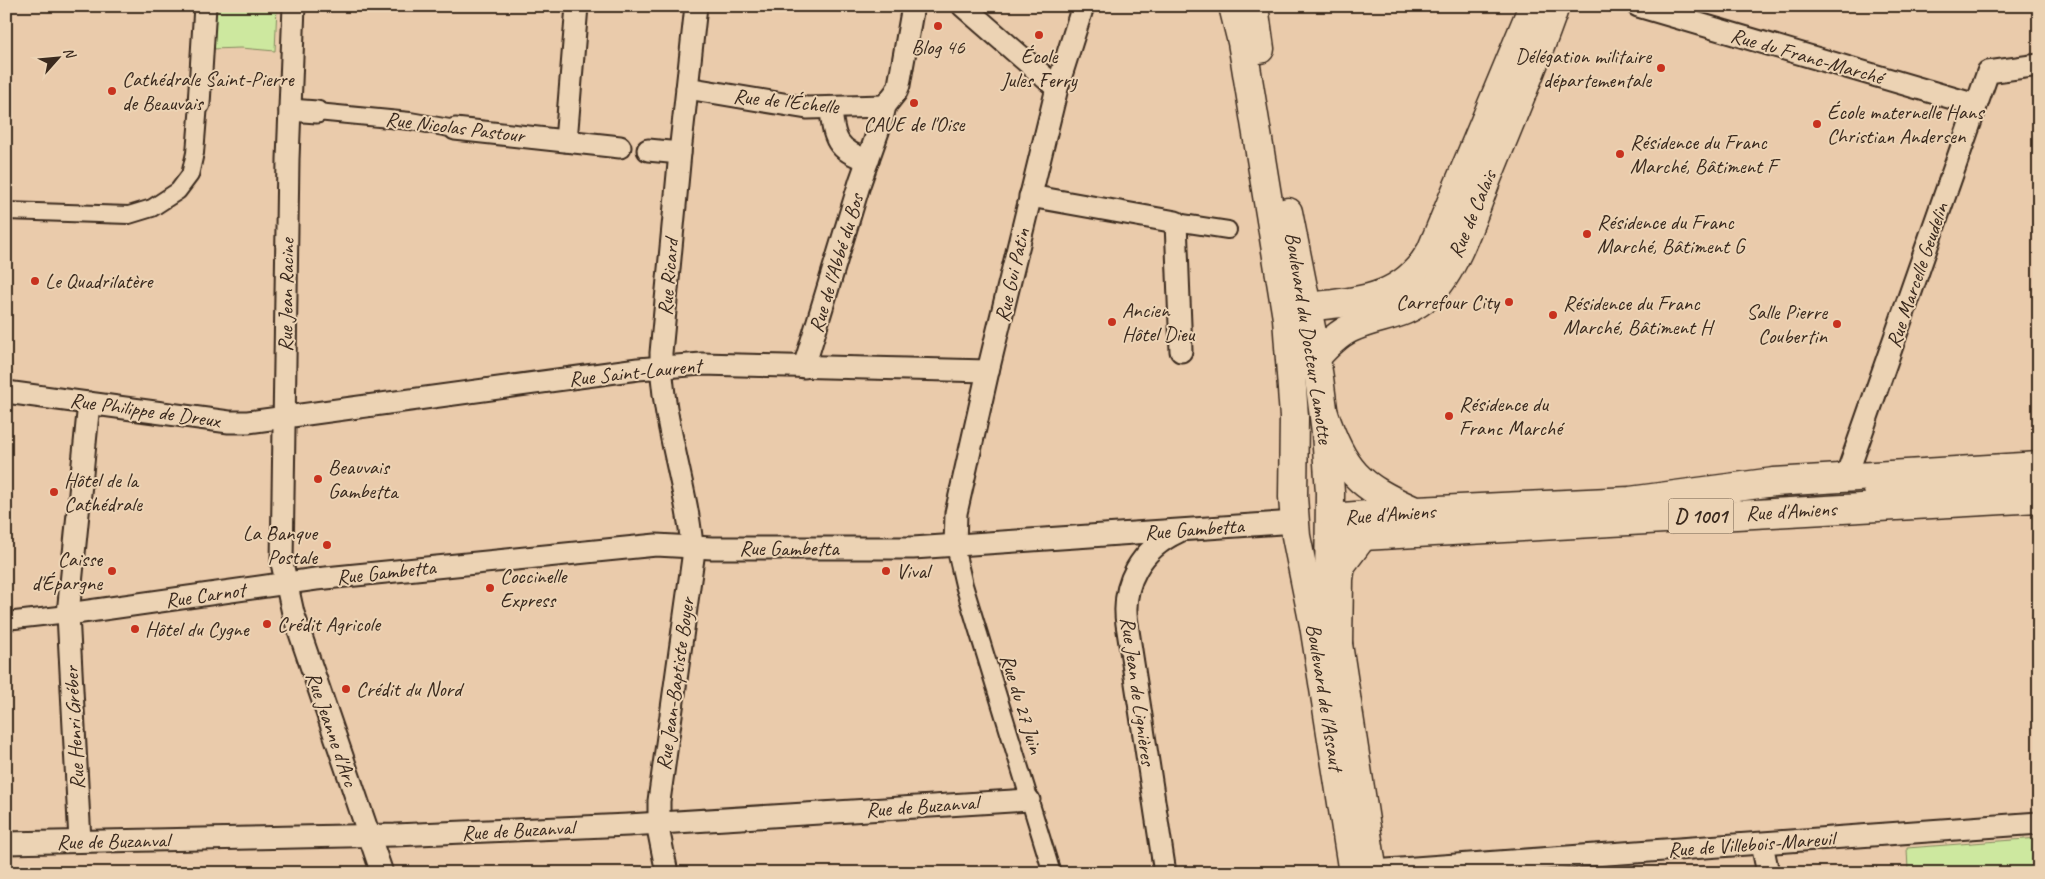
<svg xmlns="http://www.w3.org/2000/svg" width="2045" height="879" font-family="Caveat,sans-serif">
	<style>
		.green { fill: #cde89f; stroke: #84895e }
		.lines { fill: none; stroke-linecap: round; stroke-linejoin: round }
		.pedestrian-casing { stroke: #3b2a1e; stroke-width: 20 }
		.minor-casing { stroke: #3b2a1e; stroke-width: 25 }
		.tertiary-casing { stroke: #3b2a1e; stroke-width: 30 }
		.secondary-casing { stroke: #3b2a1e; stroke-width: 31 }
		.primary-casing { stroke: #3b2a1e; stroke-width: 31 }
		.pedestrian { stroke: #ecd3b4; stroke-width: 16 }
		.minor { stroke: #ecd3b4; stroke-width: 21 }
		.tertiary { stroke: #ecd3b4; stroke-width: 26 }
		.secondary { stroke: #ecd3b4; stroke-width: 28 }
		.primary { stroke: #ecd3b4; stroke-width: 28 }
		.poi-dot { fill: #c8321e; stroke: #ecd3b4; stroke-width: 2 }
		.labels { text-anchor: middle; stroke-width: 4; stroke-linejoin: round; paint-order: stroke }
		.shield { fill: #ecd3b4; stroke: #705d4b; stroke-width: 1 }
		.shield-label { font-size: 20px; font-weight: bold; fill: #3b2a1e }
		.poi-label { font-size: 21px; fill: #3b2a1e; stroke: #ecd3b4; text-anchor: start }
		.street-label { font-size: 21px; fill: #3b2a1e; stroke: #ecd3b4 }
	</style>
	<rect width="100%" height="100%" fill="#eacbab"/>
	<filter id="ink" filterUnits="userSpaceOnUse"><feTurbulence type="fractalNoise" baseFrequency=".02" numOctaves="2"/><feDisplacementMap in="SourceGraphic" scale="10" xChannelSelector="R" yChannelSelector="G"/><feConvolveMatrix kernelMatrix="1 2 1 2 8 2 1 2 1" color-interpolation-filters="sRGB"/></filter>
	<g filter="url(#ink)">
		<g class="green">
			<polygon points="214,6 277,6 275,51 241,48 211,49"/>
			<polygon points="6,214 11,215 8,296 6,296"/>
			<polygon points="2039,838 2039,873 1898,873 1908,870 1907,848"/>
		</g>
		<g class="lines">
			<g class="pedestrian-casing">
				<g id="pedestrian">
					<polyline points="317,112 410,121 455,129"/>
					<polyline points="6,211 129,215 152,208 178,191 190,175 195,153 199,104"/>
					<polyline points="1176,222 1228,230"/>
					<polyline points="955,546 964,585 1052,873"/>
					<polyline points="6,621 68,614"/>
				</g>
			</g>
			<g class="minor-casing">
				<g id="minor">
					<polyline points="294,6 288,159 282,563 293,613 382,873"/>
					<polyline points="963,6 1057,88"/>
					<polyline points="1638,6 1976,105"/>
					<polyline points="687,88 807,108 885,106"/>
					<polyline points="199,104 205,6"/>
					<path d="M 831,108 C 833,138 837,151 868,160"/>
					<polyline points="290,110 317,112"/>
					<polyline points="455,129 620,147"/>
					<polyline points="566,141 577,6"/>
					<polyline points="648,150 680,153"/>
					<polyline points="1030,196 1176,222 1181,351"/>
					<polyline points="804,367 860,182 881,123 885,106 896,92 899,85 913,6"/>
					<polyline points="6,392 229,422 248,422 638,369 702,364 988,371"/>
					<polyline points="1846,477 1988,72 2039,65"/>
					<polyline points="955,546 956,513 988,371 1057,88 1083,6"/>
					<polyline points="68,614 316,579 656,545 712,548 913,548 1295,522"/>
					<polyline points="80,841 68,614 89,403"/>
					<polyline points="6,843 395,835 628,825 1029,800"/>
					<polyline points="1762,844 1768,873"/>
					<polyline points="1373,871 2039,823"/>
					<path d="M 667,873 L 659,833 L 659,801 L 693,558 C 689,489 661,422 661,353 L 680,153 L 696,6"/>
					<path d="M 1165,873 L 1127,624 C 1121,584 1141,549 1178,532"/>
				</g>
			</g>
			<g class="tertiary-casing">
				<polyline id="tertiary" points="1877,489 2039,480"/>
			</g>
			<g class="secondary-casing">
				<g id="secondary">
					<polyline points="1233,6 1242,42 1287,318 1294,417 1293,497 1296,536 1314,625 1353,873"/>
					<polyline points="1254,6 1260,49"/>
					<polyline points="1288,212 1311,328 1319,378 1326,432 1330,493 1329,594 1338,644 1373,873"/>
					<path d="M 1292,314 L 1299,309 L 1307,307 C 1358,301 1402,301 1431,251 L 1533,6"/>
					<path d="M 1316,357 C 1327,346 1337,334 1351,328 C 1380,314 1402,319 1430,294 C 1457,268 1474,211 1488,176 C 1511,119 1535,64 1555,6"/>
				</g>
			</g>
			<g class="primary-casing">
				<g id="primary">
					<path d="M 1324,414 C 1343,471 1359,486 1413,510"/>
					<polyline points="1331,518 1417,511 1630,501 1774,482 2039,466"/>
					<polyline points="1331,534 1345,537 1363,536 2039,498"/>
					<polyline points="1338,644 1339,579 1341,565 1363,536"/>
				</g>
			</g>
			<use href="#pedestrian" class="pedestrian"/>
			<use href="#minor" class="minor"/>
			<use href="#tertiary" class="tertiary"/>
			<use href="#secondary" class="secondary"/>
			<use href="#primary" class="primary"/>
		</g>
	</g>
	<g class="poi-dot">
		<circle cx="938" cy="26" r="5"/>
		<circle cx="1039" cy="35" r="5"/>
		<circle cx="1661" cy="68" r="5"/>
		<circle cx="112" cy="91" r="5"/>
		<circle cx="914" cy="103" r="5"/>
		<circle cx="1817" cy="124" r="5"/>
		<circle cx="1620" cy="154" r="5"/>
		<circle cx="1587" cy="234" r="5"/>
		<circle cx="35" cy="281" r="5"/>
		<circle cx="1509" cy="302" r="5"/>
		<circle cx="1553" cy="315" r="5"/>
		<circle cx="1112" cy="322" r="5"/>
		<circle cx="1837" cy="324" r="5"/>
		<circle cx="1449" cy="416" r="5"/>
		<circle cx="318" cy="479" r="5"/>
		<circle cx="54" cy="492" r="5"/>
		<circle cx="327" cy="545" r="5"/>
		<circle cx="112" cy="571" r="5"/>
		<circle cx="886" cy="571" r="5"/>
		<circle cx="490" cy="588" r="5"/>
		<circle cx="267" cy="624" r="5"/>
		<circle cx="135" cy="629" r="5"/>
		<circle cx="346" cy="689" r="5"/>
	</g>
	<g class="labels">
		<rect class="shield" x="1668.5" y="498.5" width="65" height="35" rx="4"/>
		<g class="shield-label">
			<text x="1701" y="523">D 1001</text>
		</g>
		<g class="poi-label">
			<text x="938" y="54" text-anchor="middle">Blog 46</text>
			<text x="1039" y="63" text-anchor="middle">École<tspan x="1039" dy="24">Jules Ferry</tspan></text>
			<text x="1651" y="63" text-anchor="end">Délégation militaire<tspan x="1651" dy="24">départementale</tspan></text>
			<text x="122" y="86">Cathédrale Saint-Pierre<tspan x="122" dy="24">de Beauvais</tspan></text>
			<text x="1827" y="119">École maternelle Hans<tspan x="1827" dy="24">Christian Andersen</tspan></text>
			<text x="914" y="131" text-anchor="middle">CAUE de l'Oise</text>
			<text x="1630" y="149">Résidence du Franc<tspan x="1630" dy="24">Marché, Bâtiment F</tspan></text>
			<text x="1597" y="229">Résidence du Franc<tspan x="1597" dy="24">Marché, Bâtiment G</tspan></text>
			<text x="45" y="288">Le Quadrilatère</text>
			<text x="1499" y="309" text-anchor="end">Carrefour City</text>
			<text x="1563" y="310">Résidence du Franc<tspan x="1563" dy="24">Marché, Bâtiment H</tspan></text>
			<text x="1122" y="317">Ancien<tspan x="1122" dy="24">Hôtel Dieu</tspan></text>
			<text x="1827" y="319" text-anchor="end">Salle Pierre<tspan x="1827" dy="24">Coubertin</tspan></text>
			<text x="1459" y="411">Résidence du<tspan x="1459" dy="24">Franc Marché</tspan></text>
			<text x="328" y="474">Beauvais<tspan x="328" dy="24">Gambetta</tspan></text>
			<text x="64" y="487">Hôtel de la<tspan x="64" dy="24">Cathédrale</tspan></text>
			<text x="317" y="540" text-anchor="end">La Banque<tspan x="317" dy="24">Postale</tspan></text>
			<text x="102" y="566" text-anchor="end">Caisse<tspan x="102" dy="24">d'Épargne</tspan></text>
			<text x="896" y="578">Vival</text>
			<text x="500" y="583">Coccinelle<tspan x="500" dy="24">Express</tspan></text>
			<text x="277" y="631">Crédit Agricole</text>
			<text x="145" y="636">Hôtel du Cygne</text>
			<text x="356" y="696">Crédit du Nord</text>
		</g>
		<g class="street-label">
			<text transform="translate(1807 56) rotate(16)" y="7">Rue du Franc-Marché</text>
			<text transform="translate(786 101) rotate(6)" y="7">Rue de l'Échelle</text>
			<text transform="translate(455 127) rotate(7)" y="7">Rue Nicolas Pastour</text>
			<text transform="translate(1472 214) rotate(-67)" y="7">Rue de Calais</text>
			<text transform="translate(836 263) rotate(-73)" y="7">Rue de l'Abbé du Bos</text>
			<text transform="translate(1012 275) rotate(-77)" y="7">Rue Gui Patin</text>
			<text transform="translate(1917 275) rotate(-71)" y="7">Rue Marcelle Geudelin</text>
			<text transform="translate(668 277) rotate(-85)" y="7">Rue Ricard</text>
			<text transform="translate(286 295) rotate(-89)" y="7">Rue Jean Racine</text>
			<text transform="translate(1309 338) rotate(81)" y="7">Boulevard du Docteur Lamotte</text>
			<text transform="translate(635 372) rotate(-6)" y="7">Rue Saint-Laurent</text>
			<text transform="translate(145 410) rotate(8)" y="7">Rue Philippe de Dreux</text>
			<text transform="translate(1791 511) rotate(-3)" y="7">Rue d'Amiens</text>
			<text transform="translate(1390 514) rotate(-4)" y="7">Rue d'Amiens</text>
			<text transform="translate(1194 529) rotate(-4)" y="7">Rue Gambetta</text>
			<text x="789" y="555">Rue Gambetta</text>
			<text transform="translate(386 572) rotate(-6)" y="7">Rue Gambetta</text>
			<text transform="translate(205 595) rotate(-8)" y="7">Rue Carnot</text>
			<text transform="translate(675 684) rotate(-82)" y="7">Rue Jean-Baptiste Boyer</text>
			<text transform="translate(1138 691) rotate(82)" y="7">Rue Jean de Lignières</text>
			<text transform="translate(1325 697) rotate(81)" y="7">Boulevard de l'Assaut</text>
			<text transform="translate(1022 704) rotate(73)" y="7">Rue du 27 Juin</text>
			<text transform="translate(74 728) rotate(-93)" y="7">Rue Henri Gréber</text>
			<text transform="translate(332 729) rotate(71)" y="7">Rue Jeanne d'Arc</text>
			<text transform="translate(922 806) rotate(-4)" y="7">Rue de Buzanval</text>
			<text transform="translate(518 830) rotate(-3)" y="7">Rue de Buzanval</text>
			<text transform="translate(113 841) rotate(-1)" y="7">Rue de Buzanval</text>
			<text transform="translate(1751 844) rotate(-4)" y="7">Rue de Villebois-Mareuil</text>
		</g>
	</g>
	<rect width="2045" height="879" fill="none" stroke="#ecd3b4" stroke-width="25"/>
	<rect x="12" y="12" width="2020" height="854" fill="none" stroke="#3b2a1e" stroke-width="2" filter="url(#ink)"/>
	<g transform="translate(58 58) rotate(63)" stroke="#ecd3b4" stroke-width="4" paint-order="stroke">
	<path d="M0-4L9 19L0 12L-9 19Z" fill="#3b2a1e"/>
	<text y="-8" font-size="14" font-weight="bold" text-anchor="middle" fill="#3b2a1e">N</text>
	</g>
</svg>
